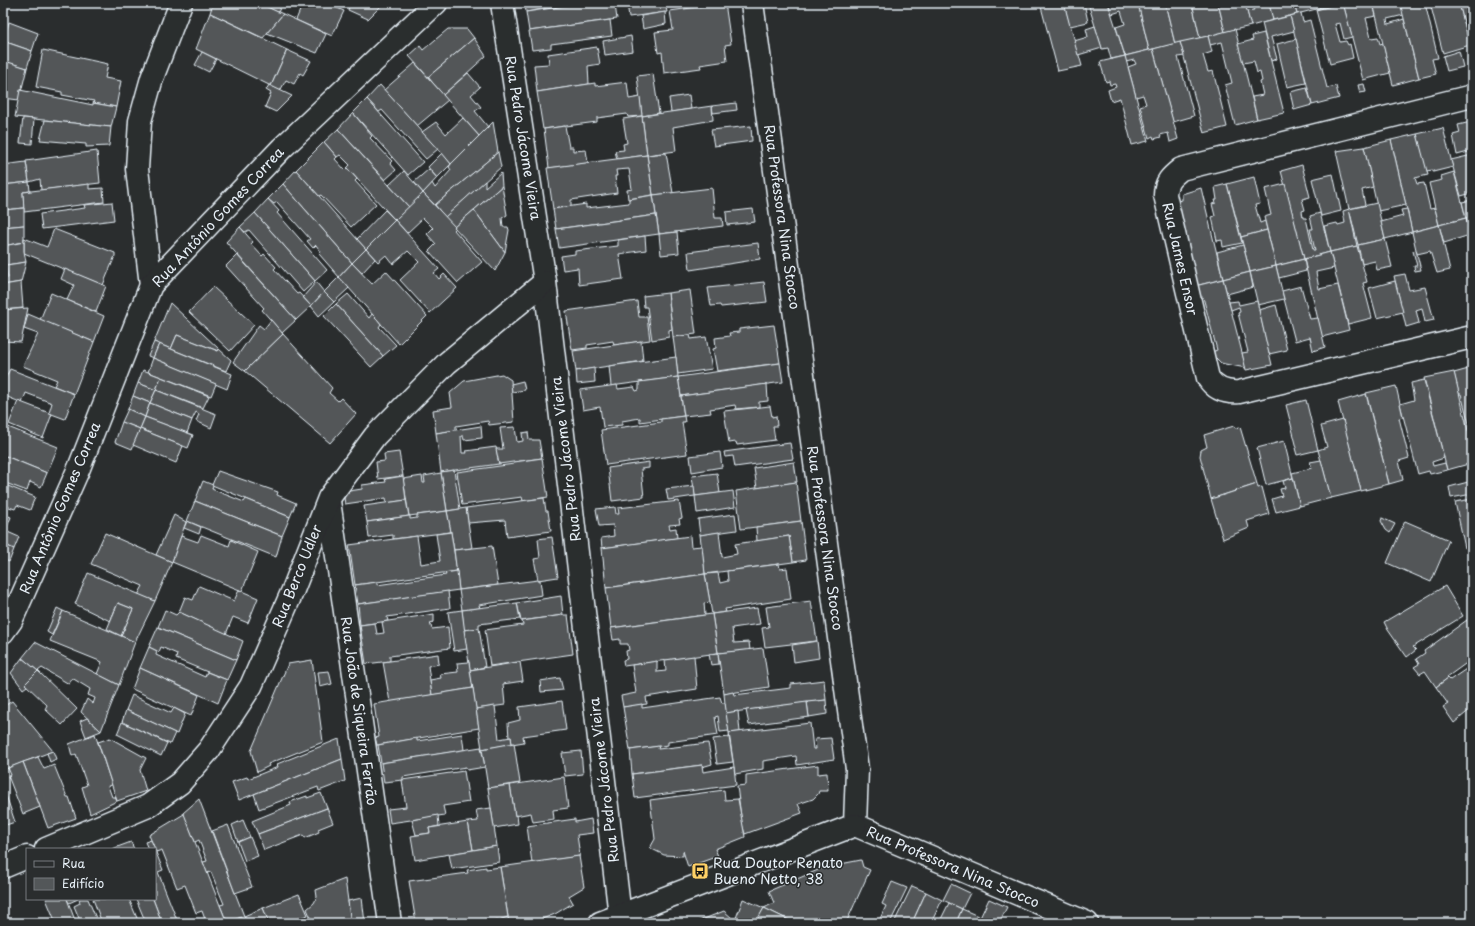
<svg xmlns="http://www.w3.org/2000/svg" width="1475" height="926" font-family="'Playpen Sans',sans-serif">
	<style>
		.building { fill: #535759; stroke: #e8f1f8 }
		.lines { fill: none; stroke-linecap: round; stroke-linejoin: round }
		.minor-casing { stroke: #e8f1f8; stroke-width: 25 }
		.minor { stroke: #2a2d2e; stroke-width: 22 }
		.labels { text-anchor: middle; stroke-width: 3; stroke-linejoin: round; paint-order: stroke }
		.street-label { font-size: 14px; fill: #e8f1f8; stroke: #2a2d2e }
		.poi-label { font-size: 14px; fill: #e8f1f8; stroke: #2a2d2e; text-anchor: start }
	</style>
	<rect width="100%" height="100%" fill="#2a2d2e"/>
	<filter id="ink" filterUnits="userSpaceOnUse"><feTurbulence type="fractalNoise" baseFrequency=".025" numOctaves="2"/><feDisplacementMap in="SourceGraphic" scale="8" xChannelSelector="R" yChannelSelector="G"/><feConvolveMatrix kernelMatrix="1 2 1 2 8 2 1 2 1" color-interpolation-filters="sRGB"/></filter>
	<g filter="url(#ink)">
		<g class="building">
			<polygon points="213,3 259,3 283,14 263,38 210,13"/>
			<polygon points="259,3 283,3 278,12"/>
			<polygon points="303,3 326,3 344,11 332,36 296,20"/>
			<polygon points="341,3 384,3 368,19 348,10 349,7"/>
			<polygon points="525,3 575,3 526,12"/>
			<polygon points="585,3 607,3 608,6 615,5 617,19 529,31 526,12"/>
			<polygon points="627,3 665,3 667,12 629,17"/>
			<polygon points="725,3 731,44 725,45 727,61 700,65 701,68 664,73 662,52 658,53 655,32 673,30 670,11"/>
			<polygon points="1040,3 1064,3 1082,66 1058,71"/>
			<polygon points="1064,3 1084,3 1088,22 1070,26"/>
			<polygon points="1088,3 1108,3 1125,56 1111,59 1108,48 1102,49"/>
			<polygon points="1114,3 1138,3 1149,50 1125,56 1116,27 1125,24 1121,11 1112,14 1109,5"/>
			<polygon points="1138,3 1165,3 1175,44 1149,50"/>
			<polygon points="1165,3 1192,3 1200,38 1175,44"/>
			<polygon points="1192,3 1218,3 1225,32 1200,38"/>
			<polygon points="1218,3 1245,3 1251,26 1225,32"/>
			<polygon points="1252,3 1269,3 1273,20 1251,26 1247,11 1254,10"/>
			<polygon points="1269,3 1294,3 1297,14 1273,20"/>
			<polygon points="1294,3 1319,3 1320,8 1297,14"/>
			<polygon points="1319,3 1341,3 1341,4 1320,8"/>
			<polygon points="1343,3 1373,3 1376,16 1366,18 1371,38 1378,37 1380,44 1383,43 1390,73 1363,80"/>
			<polygon points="1343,3 1352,37 1344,39 1340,23 1335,24 1340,42 1346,41 1348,45 1350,44 1353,58 1330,64 1316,10"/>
			<polygon points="1373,3 1400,3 1404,15 1387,19 1388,24 1404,19 1419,78 1393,85"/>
			<polygon points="1400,3 1425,3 1438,58 1432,59 1436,74 1419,78"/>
			<polygon points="1430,3 1459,3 1470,45 1443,53"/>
			<polygon points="1459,3 1472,3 1472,51 1470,45"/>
			<polygon points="665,12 666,24 643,29 641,16"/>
			<polygon points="210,13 287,50 271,86 196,49"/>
			<polygon points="1301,13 1303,22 1310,20 1327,88 1336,86 1339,98 1312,105 1290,16"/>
			<polygon points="283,14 326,34 317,53 267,33"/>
			<polygon points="1290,16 1294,31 1271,37 1277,59 1271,61 1262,23"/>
			<polygon points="610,20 612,36 551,44 551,48 532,50 529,31"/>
			<polygon points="9,22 38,33 32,51 3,41 3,28 7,29"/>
			<polygon points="1095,26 1102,48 1078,55 1074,41 1088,37 1086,29"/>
			<polygon points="448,29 467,29 474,38 428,77 409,56 420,46 423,50"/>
			<polygon points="1235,29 1257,119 1235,125 1225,85 1232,83 1222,42 1210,45 1208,36"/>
			<polygon points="1264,33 1284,113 1257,119 1252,97 1263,95 1260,82 1262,81 1260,72 1257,73 1254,61 1243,63 1238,44 1253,40 1252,36"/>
			<polygon points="631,36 633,51 605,55 603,41"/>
			<polygon points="1208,36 1212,52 1203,55 1208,72 1213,71 1227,127 1204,133 1180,42"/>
			<polygon points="474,38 486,56 443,95 428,77"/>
			<polygon points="1296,39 1306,83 1287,87 1277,44"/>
			<polygon points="3,41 32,51 27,68 3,61"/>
			<polygon points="1180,42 1184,56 1178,57 1194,116 1173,122 1153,49"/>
			<polygon points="597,47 600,64 588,66 589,84 537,92 534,65 549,64 548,54"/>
			<polygon points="1153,49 1178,139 1170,142 1168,133 1160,135 1161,137 1154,139 1153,136 1149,138 1140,106 1146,104 1143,95 1136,97 1128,67 1136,64 1134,60 1126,62 1125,56"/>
			<polygon points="43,50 108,64 105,78 121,81 116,107 93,103 94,101 62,95 62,92 36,87"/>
			<polygon points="287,50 311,61 303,75 300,73 294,84 286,80 280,91 271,86"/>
			<polygon points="1459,51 1463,67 1447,71 1443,56"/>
			<polygon points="202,52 216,59 209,72 195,65"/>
			<polygon points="1125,56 1148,141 1132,145 1120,98 1111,101 1108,90 1116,87 1115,84 1110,85 1109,81 1106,82 1100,62"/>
			<polygon points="8,62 27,68 19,100 3,98 3,68 6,69"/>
			<polygon points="415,63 448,100 417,126 384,90"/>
			<polygon points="468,73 480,87 471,95 481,107 475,111 488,127 479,136 443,95"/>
			<polygon points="653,74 659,113 642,116 637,76"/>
			<polygon points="627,82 629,99 640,97 642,116 628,117 627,114 597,118 597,122 543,129 537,92 595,83 595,86"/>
			<polygon points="1364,84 1366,92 1360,93 1358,85"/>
			<polygon points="269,85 292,96 276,112 265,107 271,93 266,90"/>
			<polygon points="380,85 438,149 426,159 382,110 379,112 367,99"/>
			<polygon points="1307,88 1312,105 1294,110 1290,92"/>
			<polygon points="20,90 93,105 93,103 116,107 111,127 15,117"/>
			<polygon points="689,95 691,109 671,112 669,98"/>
			<polygon points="367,99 423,162 408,175 353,113"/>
			<polygon points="736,103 737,110 713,113 712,106"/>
			<polygon points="712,106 713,120 673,127 676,151 647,155 642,116"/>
			<polygon points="353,113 372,136 370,138 392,161 390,163 396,170 385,180 338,129"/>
			<polygon points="642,116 647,155 617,159 615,151 624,150 623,144 627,143 623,119"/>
			<polygon points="23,118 34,119 32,144 20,143"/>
			<polygon points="463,118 479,136 451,164 422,132 436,122 446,134"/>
			<polygon points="45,120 111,127 109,146 86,147 86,144 40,140"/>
			<polygon points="493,122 498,152 435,205 423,193 432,183 435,188 451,170 449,167 451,164"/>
			<polygon points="1471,122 1472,151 1457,155 1453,135 1460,133 1458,125"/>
			<polygon points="565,126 569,147 573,147 573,151 586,150 588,163 549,168 544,129"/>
			<polygon points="751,126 752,141 714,146 711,130"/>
			<polygon points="1443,128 1453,167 1433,172 1433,170 1426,171 1417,134"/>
			<polygon points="338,129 409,207 395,220 347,168 350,165 340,155 337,157 324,142"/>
			<polygon points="1417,134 1428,175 1415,178 1417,184 1424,183 1430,209 1435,208 1439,225 1412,232 1391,140"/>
			<polygon points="1391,140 1406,205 1378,211 1364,147"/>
			<polygon points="324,142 337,157 335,159 345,170 347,168 357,179 355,181 376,204 351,227 321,195 319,196 296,170"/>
			<polygon points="1364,147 1373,187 1362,190 1365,205 1349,209 1336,151"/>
			<polygon points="97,151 100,183 41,190 40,179 29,182 26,161"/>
			<polygon points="498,152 501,167 445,217 435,205"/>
			<polygon points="442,153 451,164 437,178 428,167"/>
			<polygon points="666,153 673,193 653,195 647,155"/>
			<polygon points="647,155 653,195 628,199 627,190 632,189 629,169 616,170 617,176 615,176 617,193 571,200 571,206 553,209 547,168"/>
			<polygon points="1472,155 1472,193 1461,196 1451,160"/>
			<polygon points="26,162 29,182 3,185 3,165"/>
			<polygon points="1302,165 1310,197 1302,199 1305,210 1302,211 1303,218 1306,218 1313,250 1315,250 1310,229 1313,229 1310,216 1320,213 1330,252 1304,259 1281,171"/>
			<polygon points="429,169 437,178 423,193 414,182"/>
			<polygon points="296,170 366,249 352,263 283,184"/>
			<polygon points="404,171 423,193 409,207 389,185"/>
			<polygon points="1454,172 1466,218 1439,225 1429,183 1442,180 1441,176"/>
			<polygon points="501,173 502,186 454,227 445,217 485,181 485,187"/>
			<polygon points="1333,174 1341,211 1321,216 1312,179"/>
			<polygon points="1254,177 1260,204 1255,205 1260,223 1265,221 1267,230 1241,237 1227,184"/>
			<polygon points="29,182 30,191 23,192 24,208 6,210 5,203 3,203 3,185"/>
			<polygon points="89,184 89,189 103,188 104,202 24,212 23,192"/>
			<polygon points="283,184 352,263 339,277 319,254 321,252 316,245 313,248 307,241 310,239 277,202 274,204 268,199"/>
			<polygon points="1227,184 1242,243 1223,247 1222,240 1217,241 1212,217 1215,216 1212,204 1216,203 1215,200 1217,200 1215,187"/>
			<polygon points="1285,184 1304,259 1276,266 1264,217 1271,215 1265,189"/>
			<polygon points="502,186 507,215 502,218 503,227 508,227 509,230 505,252 474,210"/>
			<polygon points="712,188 715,218 722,218 723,226 659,234 653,195"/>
			<polygon points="1201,188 1223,279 1195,286 1173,203 1182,200 1182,194"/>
			<polygon points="423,193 456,228 454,230 482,262 458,283 429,251 436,244 427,234 433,228 423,218 407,233 395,220"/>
			<polygon points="653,195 656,215 556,229 553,209 586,204 586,208 629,203 629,199"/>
			<polygon points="268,199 279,211 277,213 327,270 315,281 255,213"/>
			<polygon points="1472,200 1472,217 1466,218 1462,202"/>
			<polygon points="112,202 114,220 42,229 40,214 85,208 84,205"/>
			<polygon points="1377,203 1385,239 1358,245 1349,209"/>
			<polygon points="24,208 24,225 3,227 3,210"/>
			<polygon points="753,209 755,222 727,225 726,212"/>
			<polygon points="1349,209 1357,246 1330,252 1324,226 1337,223 1338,225 1345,223 1343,211"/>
			<polygon points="1407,209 1412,232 1385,239 1381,222 1403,216 1401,210"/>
			<polygon points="385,210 395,220 366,249 357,239"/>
			<polygon points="474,210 505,252 495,271 454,227"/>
			<polygon points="255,213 315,281 303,292 249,230 245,232 240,227"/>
			<polygon points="656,215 659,234 559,248 556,229"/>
			<polygon points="1472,217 1472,243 1466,218"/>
			<polygon points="1466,218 1470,235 1444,243 1439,225"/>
			<polygon points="395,220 439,269 434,273 439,279 444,274 457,288 430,313 400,280 419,262 408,251 393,264 386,255 378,262 366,249"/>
			<polygon points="24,225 24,242 3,246 3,227"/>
			<polygon points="1439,225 1450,270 1437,273 1430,251 1417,254 1412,232"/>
			<polygon points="240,227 253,242 251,244 262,256 264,254 276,267 274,269 297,294 299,293 311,306 296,320 226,242"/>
			<polygon points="54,229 115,253 115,256 103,285 24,253 24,238 47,247"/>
			<polygon points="1267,230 1276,266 1250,272 1241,237"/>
			<polygon points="677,232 679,253 661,255 659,234"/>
			<polygon points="645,236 646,250 619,254 623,279 579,285 578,268 563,270 561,256 575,254 575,251 618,246 618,240"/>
			<polygon points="1385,239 1392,267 1377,270 1375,261 1362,264 1358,245"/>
			<polygon points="24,242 24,251 26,262 6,265 5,261 3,262 3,246"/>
			<polygon points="758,243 760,259 690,270 688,252"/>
			<polygon points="1243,245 1250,272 1223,279 1217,252"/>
			<polygon points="1357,246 1367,282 1363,283 1372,318 1348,324 1330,252"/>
			<polygon points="366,249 375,259 362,273 352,263"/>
			<polygon points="1416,250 1421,270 1415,271 1414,266 1417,266 1413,251"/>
			<polygon points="1330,252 1334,268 1316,272 1319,289 1338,285 1349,330 1322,337 1304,259"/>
			<polygon points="237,255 296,320 282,333 262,310 264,308 226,266"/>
			<polygon points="1304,259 1306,271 1279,278 1276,266"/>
			<polygon points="26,262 21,282 3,285 3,278 8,278 6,265"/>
			<polygon points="352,263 372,284 386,271 427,316 399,344 339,277"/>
			<polygon points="1276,266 1284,299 1258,305 1250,272"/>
			<polygon points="65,269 106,286 96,312 67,300 74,285 61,279"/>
			<polygon points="1250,272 1253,287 1227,294 1223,279"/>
			<polygon points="1405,274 1409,290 1425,287 1434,320 1425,322 1422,308 1416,310 1419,323 1406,327 1394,276"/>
			<polygon points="339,277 349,288 334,302 324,292"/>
			<polygon points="1223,279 1229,302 1246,368 1225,364 1221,363 1215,357 1212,352 1217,350 1203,297 1198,299 1195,286"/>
			<polygon points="1395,281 1403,312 1377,318 1369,288"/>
			<polygon points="21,282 23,308 3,310 3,285"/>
			<polygon points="316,282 324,292 311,306 303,297"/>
			<polygon points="764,282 767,302 721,307 720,305 711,306 708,288"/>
			<polygon points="1301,286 1310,319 1318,318 1325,347 1313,351 1310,337 1295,341 1282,291"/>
			<polygon points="213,287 254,325 230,351 189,312"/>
			<polygon points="690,290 696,334 673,337 668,293"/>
			<polygon points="324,292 334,302 319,316 311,306"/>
			<polygon points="51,293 104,316 94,342 40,320"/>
			<polygon points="668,293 672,329 669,330 669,337 652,340 647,307 644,307 643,296"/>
			<polygon points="348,294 369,318 372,314 377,319 381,324 379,327 396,345 383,356 336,304"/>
			<polygon points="637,301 639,317 647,317 650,340 614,345 613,341 587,345 587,348 572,350 566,311"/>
			<polygon points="1238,301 1239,305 1257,301 1272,365 1246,370 1242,353 1248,352 1238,313 1240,312 1239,307 1231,310 1229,302"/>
			<polygon points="170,303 219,349 218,351 177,335 171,349 154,342"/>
			<polygon points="336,304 383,356 371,367 324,316"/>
			<polygon points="1276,305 1287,350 1269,354 1259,310"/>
			<polygon points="28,308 21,342 3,341 3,310"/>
			<polygon points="28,314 94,342 74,394 54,386 57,380 23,366 38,334 24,329"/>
			<polygon points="271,320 283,334 245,371 233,362 259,325 264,329"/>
			<polygon points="774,325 780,363 717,371 713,349 716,348 715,338 730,336 729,333 739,332 739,329"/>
			<polygon points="283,334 332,388 329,393 338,401 341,398 356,414 330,443 245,371"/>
			<polygon points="177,335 218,351 219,349 231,360 226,371 171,349"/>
			<polygon points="690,335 691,339 706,337 712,369 678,374 673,337"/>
			<polygon points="641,341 643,361 576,371 573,351"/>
			<polygon points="154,342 159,344 153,358 148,356"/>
			<polygon points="159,344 232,374 227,389 153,358"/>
			<polygon points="676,357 678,377 611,386 609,366"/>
			<polygon points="153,358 216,384 211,396 148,372"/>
			<polygon points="780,363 783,382 681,396 678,377"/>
			<polygon points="594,368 595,382 577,384 576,371"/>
			<polygon points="1472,368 1472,435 1461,394 1459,394 1454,373"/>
			<polygon points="10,369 74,394 65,419 49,413 52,403 26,393 22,403 3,395 3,383"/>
			<polygon points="143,370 161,377 156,390 138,383"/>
			<polygon points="1454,372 1472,447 1472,463 1447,470 1424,378"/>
			<polygon points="502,374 511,380 514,422 489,425 488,421 456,426 456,430 436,433 433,410 452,407 450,393 464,381"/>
			<polygon points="161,377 209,396 203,408 156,390"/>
			<polygon points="678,377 684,416 640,422 640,418 622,421 622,425 603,427 600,407 583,410 580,390 617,385 618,389 634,387 636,391 639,390 639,382"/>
			<polygon points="1424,380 1444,458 1432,462 1433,466 1445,463 1447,470 1430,474 1429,471 1418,474 1400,404 1414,400 1411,383"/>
			<polygon points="523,381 525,390 512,392 511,384"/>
			<polygon points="138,383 156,390 150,403 133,396"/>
			<polygon points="767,384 768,401 759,402 759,407 736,409 735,405 710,409 711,413 684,416 681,396"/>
			<polygon points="1396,386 1403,417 1399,418 1409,458 1399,461 1403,480 1389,484 1366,393"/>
			<polygon points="156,390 216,414 211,428 196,421 199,414 196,412 192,420 150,403"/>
			<polygon points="1366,394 1389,484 1361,491 1338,402"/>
			<polygon points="133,396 150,403 145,417 128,409"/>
			<polygon points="1306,400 1318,450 1297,455 1295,448 1297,448 1286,405"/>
			<polygon points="18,401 52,414 43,438 9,424"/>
			<polygon points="150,403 192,420 187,433 145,417"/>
			<polygon points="770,406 772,417 776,416 777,426 773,426 775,440 737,445 736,442 729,443 724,411"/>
			<polygon points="128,409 145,417 140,429 122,422"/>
			<polygon points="684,416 685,422 682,422 687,454 606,465 601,430 661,422 661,419"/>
			<polygon points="145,417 193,435 188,448 140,429"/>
			<polygon points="1343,420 1361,491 1331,498 1318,450 1327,447 1321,426"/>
			<polygon points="122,422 140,429 132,449 115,442"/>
			<polygon points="3,425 58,447 47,473 3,455"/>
			<polygon points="481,426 482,438 464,440 463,436 461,436 462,453 467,453 466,451 496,447 499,464 441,472 436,433"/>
			<polygon points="1234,426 1235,428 1240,427 1257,484 1211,499 1200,456 1201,450 1207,447 1204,435"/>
			<polygon points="515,427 517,442 523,441 522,433 528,432 529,440 539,440 542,458 499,464 496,449 503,449 500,428"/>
			<polygon points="140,429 183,446 176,463 133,445"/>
			<polygon points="1284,441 1293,478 1266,485 1257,448"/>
			<polygon points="790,443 793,459 735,467 733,456 725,457 724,452"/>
			<polygon points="399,452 403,476 378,479 376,462 385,461 384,454"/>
			<polygon points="720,452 722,467 692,472 690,456"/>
			<polygon points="3,455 47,473 41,487 30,482 27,491 3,482"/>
			<polygon points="542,458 548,497 523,501 522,497 462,505 457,472 514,464 514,462"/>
			<polygon points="1321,460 1331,498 1300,506 1292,473 1312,468 1310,462"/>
			<polygon points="649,462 649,468 641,469 644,497 612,501 608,468"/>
			<polygon points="794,462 797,482 757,488 754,468"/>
			<polygon points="454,470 460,509 447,511 441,472"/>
			<polygon points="218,471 278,492 277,495 296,503 290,517 212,485"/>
			<polygon points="441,473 447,511 409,516 403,479 422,476 423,483 425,483 424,476"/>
			<polygon points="717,473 720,493 695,496 692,476"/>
			<polygon points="403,476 406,500 387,503 386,498 345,504 343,492 362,489 362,485 386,482 385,479"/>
			<polygon points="1293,478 1300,506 1276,512 1272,499 1282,496 1280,489 1285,488 1283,481"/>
			<polygon points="203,481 213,485 212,489 214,490 244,502 246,499 290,517 282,536 195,501"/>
			<polygon points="1472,481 1472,494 1451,498 1449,487"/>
			<polygon points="796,482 801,521 741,529 736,491"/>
			<polygon points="3,484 35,497 30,510 17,505 15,509 3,505"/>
			<polygon points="1257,484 1258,488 1262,487 1269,514 1247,521 1249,528 1223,539 1211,499"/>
			<polygon points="694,486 695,496 668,500 666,489"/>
			<polygon points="733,491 735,507 697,513 695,496"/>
			<polygon points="544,498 546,511 548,511 551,531 507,537 505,520 468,523 466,508"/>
			<polygon points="1472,499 1472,546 1465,548 1455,502"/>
			<polygon points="406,500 409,516 367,522 364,506"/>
			<polygon points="195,501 282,536 276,557 187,521"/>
			<polygon points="679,501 682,518 679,519 680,524 669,525 670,529 676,528 677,538 602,548 601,538 614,536 613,525 599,526 596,509 615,507 616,514 619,514 618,508"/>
			<polygon points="466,508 472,548 454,550 447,511"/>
			<polygon points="447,511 451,532 393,539 393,535 369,538 367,522 409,516 410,516 410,519 417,518 417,515"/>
			<polygon points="3,514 11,517 7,527 7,532 3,530"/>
			<polygon points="735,514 737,530 700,535 698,519"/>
			<polygon points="174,515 186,522 172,562 156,555"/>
			<polygon points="1382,518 1395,524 1390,533 1386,530 1381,521"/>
			<polygon points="187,521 201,527 199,534 184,528"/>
			<polygon points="801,521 806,560 793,562 789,536 757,541 756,527"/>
			<polygon points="1405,521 1449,540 1431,582 1387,563"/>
			<polygon points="3,530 19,537 14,549 3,544"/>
			<polygon points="451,532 457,571 355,585 349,545 417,536 421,564 440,561 436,534"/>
			<polygon points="719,532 722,557 737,554 735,544 789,536 793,562 705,574 700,535"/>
			<polygon points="105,533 172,562 155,601 138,595 143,586 91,564"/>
			<polygon points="201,535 229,546 231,540 258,552 242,591 172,562 181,536 198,542"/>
			<polygon points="690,536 691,547 702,546 705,574 606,588 602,548"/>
			<polygon points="552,537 558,577 538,580 534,559 540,558 538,539"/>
			<polygon points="3,544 14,549 9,562 3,559"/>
			<polygon points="492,546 498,585 459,590 454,550"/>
			<polygon points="779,564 780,569 787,568 791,599 725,609 726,612 712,614 705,574 718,573 720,583 728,581 727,571"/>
			<polygon points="457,571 459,590 358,604 355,585 377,582 377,585 446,575 445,573"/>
			<polygon points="88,573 155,601 135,642 121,636 133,609 118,603 110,621 75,604"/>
			<polygon points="705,574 710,602 704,603 705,615 611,628 606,588"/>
			<polygon points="538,580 540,580 542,595 479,605 480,608 462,610 459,590"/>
			<polygon points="199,586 234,601 239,590 258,598 248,623 233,617 226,634 179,612 185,597 193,600"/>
			<polygon points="1445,586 1463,616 1413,647 1416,650 1407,657 1388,630 1384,622"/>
			<polygon points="448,591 450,608 387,617 388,621 360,625 358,604"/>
			<polygon points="561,596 563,615 521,621 517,603"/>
			<polygon points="811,601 817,641 765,647 762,628 769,627 766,607"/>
			<polygon points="118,603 133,609 121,636 107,629"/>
			<polygon points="517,603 520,619 479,624 479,628 464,630 462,610"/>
			<polygon points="57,608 63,611 52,635 47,632"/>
			<polygon points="757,608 760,624 732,628 734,643 749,642 750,650 718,653 712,614"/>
			<polygon points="165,610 176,615 179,612 243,641 236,660 158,627"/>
			<polygon points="462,610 467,649 454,651 448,612"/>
			<polygon points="63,611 135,642 119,685 97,674 102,662 50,641"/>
			<polygon points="434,614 434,622 430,623 432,629 448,627 450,648 390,656 390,661 366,664 360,625 375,623 377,634 384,633 382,622"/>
			<polygon points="712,614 718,653 624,666 623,660 627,659 626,651 629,650 628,644 620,644 620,639 613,640 611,628"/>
			<polygon points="563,615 568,615 573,654 490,666 485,630 523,625 522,621"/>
			<polygon points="1467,620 1472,627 1472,659 1447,677 1448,678 1436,687 1425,671 1420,674 1414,667 1419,664 1416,659 1425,653 1424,651"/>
			<polygon points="158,627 236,660 227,680 176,659 177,654 161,647 159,652 149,647"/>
			<polygon points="479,628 485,667 470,670 464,630"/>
			<polygon points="817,641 819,658 794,662 792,645"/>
			<polygon points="35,642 119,685 101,731 81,712 87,699 93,704 95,698 88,695 90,689 72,678 69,684 42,668 38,671 22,658"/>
			<polygon points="149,647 157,651 156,655 205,677 207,672 227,680 218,703 140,668"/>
			<polygon points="763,648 769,687 724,694 718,653"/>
			<polygon points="718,653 719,664 711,665 709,654"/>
			<polygon points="438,654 439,664 428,666 432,695 390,702 383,662"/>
			<polygon points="694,656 697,689 646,697 647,704 623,707 621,696 636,693 632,665 657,661 657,672 666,671 665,660"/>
			<polygon points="22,658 38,671 25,684 27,686 23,689 11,673"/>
			<polygon points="312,660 323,742 268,764 269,766 257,772 251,751 288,664"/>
			<polygon points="469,662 473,688 432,695 430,680 441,678 440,674 458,672 457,663"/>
			<polygon points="520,662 523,681 503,684 505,705 476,709 470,670"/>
			<polygon points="1472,665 1472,708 1454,723 1443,707 1448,704 1436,687 1448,678 1450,680"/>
			<polygon points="140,668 199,695 191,716 132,689"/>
			<polygon points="38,671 77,709 62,725 45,709 47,705 25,684"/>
			<polygon points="329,671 332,684 320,687 318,672"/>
			<polygon points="560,678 563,690 541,692 540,681"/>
			<polygon points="824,680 826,700 726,713 724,694 733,692 734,695 791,688 791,684"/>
			<polygon points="473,688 479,728 377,745 375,738 379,737 374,704"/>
			<polygon points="132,695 171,713 174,708 185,714 177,734 126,710"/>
			<polygon points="720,697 722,703 725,703 729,731 720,732 718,716 715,717 718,735 668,742 668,745 630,750 623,707 642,704 642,708"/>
			<polygon points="826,700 827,714 809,717 807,702"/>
			<polygon points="12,701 53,751 3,770 3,707"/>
			<polygon points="562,701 566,730 523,736 524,742 512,744 511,737 509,738 508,723 520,720 519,707"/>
			<polygon points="807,702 809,717 749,725 746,710"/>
			<polygon points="495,706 499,739 511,737 512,744 482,749 476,709"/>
			<polygon points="126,710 175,733 170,744 122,722"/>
			<polygon points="738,711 740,732 729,733 726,713"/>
			<polygon points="87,718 101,731 86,737 80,721"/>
			<polygon points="122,722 167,743 161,756 117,734"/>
			<polygon points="810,723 813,749 816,749 815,739 831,738 834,759 797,765 796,756 763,761 763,769 735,774 729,733"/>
			<polygon points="95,734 112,785 108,786 112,797 116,797 117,801 90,814 82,787 87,785 76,754 72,756 69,744"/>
			<polygon points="462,734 464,750 381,763 378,745 417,738 417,741"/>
			<polygon points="729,737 733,762 717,764 713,739"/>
			<polygon points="110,738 146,758 140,770 146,791 117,801 98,742"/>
			<polygon points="339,739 342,759 239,800 232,782 247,777 248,779 278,767 277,764"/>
			<polygon points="514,743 520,783 488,788 482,749"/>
			<polygon points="708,743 712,764 702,767 702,765 632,774 630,750 659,746 658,749"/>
			<polygon points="481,747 485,767 467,770 466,767 403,777 403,780 384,782 381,763"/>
			<polygon points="53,751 56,759 50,762 47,753"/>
			<polygon points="581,751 583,774 565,776 562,753"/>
			<polygon points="38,757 44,769 54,765 67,797 69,797 76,818 48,828 23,762"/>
			<polygon points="342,759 345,781 319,791 318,787 259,809 254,794"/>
			<polygon points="23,762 40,807 23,814 8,776 11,775 8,768"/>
			<polygon points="702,765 703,772 734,767 736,785 635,798 632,774"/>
			<polygon points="818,765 818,774 827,773 828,791 819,791 818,794 813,799 798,804 802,813 745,834 742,824 737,786 746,785 746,775"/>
			<polygon points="464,771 469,802 443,806 445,815 390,823 388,809 406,807 402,780"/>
			<polygon points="564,777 568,808 553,810 554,819 533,822 531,813 515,816 510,785"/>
			<polygon points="510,785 515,816 517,815 518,824 494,828 488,788"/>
			<polygon points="3,786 15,822 3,826"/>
			<polygon points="724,790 725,800 738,799 745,837 715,849 718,856 688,867 683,851 683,856 664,855 650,848 655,839 650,800"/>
			<polygon points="321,793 327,808 258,834 252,821 291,805 290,802 307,796 307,798"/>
			<polygon points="199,799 244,916 227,923 220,905 224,904 211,872 207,873 203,862 207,861 199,840 195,842 183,813"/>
			<polygon points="327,808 333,823 318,829 319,832 305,838 303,835 264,850 258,834"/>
			<polygon points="491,808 497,846 473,850 468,822 478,821 476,810"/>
			<polygon points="184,814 227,923 203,923 206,922 202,911 196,913 185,885 177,888 162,850 156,852 149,835"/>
			<polygon points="438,815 439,826 429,828 430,833 416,835 412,820"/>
			<polygon points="575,819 575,822 591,819 593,833 577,835 580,856 532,863 527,826"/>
			<polygon points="243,820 250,837 238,842 232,825"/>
			<polygon points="468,822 473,850 415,860 411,836 430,833 429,828"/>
			<polygon points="228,825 252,887 235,893 212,831"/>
			<polygon points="250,837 258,856 245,861 238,842"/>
			<polygon points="151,840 155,849 148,849 145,842"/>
			<polygon points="131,842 134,849 112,849"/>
			<polygon points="497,846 499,862 452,869 449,854"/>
			<polygon points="155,850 163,870 158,872 177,920 170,923 162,923 153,899 155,899"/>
			<polygon points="579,856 584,887 569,896 573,903 555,914 532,923 509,923 500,867"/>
			<polygon points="861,860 863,867 870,870 846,923 795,923 764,908 774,903 769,891 825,867"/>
			<polygon points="486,867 486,869 500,867 508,917 489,923 486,923 485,919 472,923 416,923 409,881 468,873 467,870"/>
			<polygon points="345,879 351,923 313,923 307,909 314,903 317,897 316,890"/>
			<polygon points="892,882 907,888 890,923 878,923 886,906 882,904"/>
			<polygon points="951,884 970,893 962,909 943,900"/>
			<polygon points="912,886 926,892 912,923 894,923"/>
			<polygon points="926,892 942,900 931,923 912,923"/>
			<polygon points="299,894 308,915 291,921 292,923 269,923 263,908"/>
			<polygon points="362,898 365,923 351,923 348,901"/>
			<polygon points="46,899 67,899 76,923 56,923"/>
			<polygon points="67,899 78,899 69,903"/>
			<polygon points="79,899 88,899 98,923 81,923 74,906 80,903"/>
			<polygon points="93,899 129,899 139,923 102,923"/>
			<polygon points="136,899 153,899 162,923 146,923"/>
			<polygon points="743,899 764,908 756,923 694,923 724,911 732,918 736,918"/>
			<polygon points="989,899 1007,907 999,923 981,923 978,922"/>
			<polygon points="949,903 962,909 956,923 939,923"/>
			<polygon points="263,908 269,923 247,923 244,916"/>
			<polygon points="764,908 795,923 756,922"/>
			<polygon points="962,909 978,916 975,923 956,923"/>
			<polygon points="244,916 247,923 227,923"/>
			<polygon points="305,919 307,923 295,923"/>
		</g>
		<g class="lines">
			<g class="minor-casing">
				<g id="minor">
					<polyline points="502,3 545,282 620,916"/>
					<polyline points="752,3 857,769 855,825"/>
					<path d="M 1472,96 L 1181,169 C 1171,177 1165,182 1165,195 L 1208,378 C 1215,389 1226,393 1239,392 L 1472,337"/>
					<polyline points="151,285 137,169 140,121 152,78 181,3"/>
					<polyline points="329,501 390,923"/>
					<polyline points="3,632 11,621 79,468 151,285 282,148 436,3"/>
					<polyline points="855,825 1087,923"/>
					<polyline points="46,849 148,806 180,783 209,750 251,686 293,590 329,498 375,436 447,363 545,282"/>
					<polyline points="3,867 27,857"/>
					<polyline points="600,923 855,825"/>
				</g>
			</g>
			<use href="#minor" class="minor"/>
		</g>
	</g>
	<defs>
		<g id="bus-square" transform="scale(0.9)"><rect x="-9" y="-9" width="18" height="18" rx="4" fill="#ffd166" stroke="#2a2d2e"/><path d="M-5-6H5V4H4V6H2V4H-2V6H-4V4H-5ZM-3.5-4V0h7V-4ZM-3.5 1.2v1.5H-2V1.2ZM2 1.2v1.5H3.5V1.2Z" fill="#111"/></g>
	</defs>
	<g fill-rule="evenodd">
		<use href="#bus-square" x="700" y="871"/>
	</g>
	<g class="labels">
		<g class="street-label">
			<text transform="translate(523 138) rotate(81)" y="5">Rua Pedro Jácome Vieira</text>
			<text transform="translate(218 217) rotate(-47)" y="5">Rua Antônio Gomes Correa</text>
			<text transform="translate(782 217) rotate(82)" y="5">Rua Professora Nina Stocco</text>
			<text transform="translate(1180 259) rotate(77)" y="5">Rua James Ensor</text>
			<text transform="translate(566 459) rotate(-97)" y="5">Rua Pedro Jácome Vieira</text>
			<text transform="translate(60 508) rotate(-67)" y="5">Rua Antônio Gomes Correa</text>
			<text transform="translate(825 538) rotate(82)" y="5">Rua Professora Nina Stocco</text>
			<text transform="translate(297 576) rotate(-68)" y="5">Rua Berco Udler</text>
			<text transform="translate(359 711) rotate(82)" y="5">Rua João de Siqueira Ferrão</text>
			<text transform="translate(604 780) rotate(-97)" y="5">Rua Pedro Jácome Vieira</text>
			<text transform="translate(953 867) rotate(23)" y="5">Rua Professora Nina Stocco</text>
		</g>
		<g class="poi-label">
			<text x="713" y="868">Rua Doutor Renato<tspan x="713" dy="16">Bueno Netto, 38</tspan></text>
		</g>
	</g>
	<rect width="1475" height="926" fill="none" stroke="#2a2d2e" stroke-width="16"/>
	<rect x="8" y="8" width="1459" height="910" fill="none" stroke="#e8f1f8" stroke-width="1.5" filter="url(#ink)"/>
	<rect x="26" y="848" width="130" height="52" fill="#2a2d2e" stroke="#767b7f"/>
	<rect x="34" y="861" width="20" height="6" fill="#2a2d2e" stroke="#767b7f"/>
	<text x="62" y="868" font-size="12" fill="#e8f1f8">Rua</text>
	<rect x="34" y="878" width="20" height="12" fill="#535759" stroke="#767b7f"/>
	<text x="62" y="888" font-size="12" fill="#e8f1f8">Edifício</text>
</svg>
